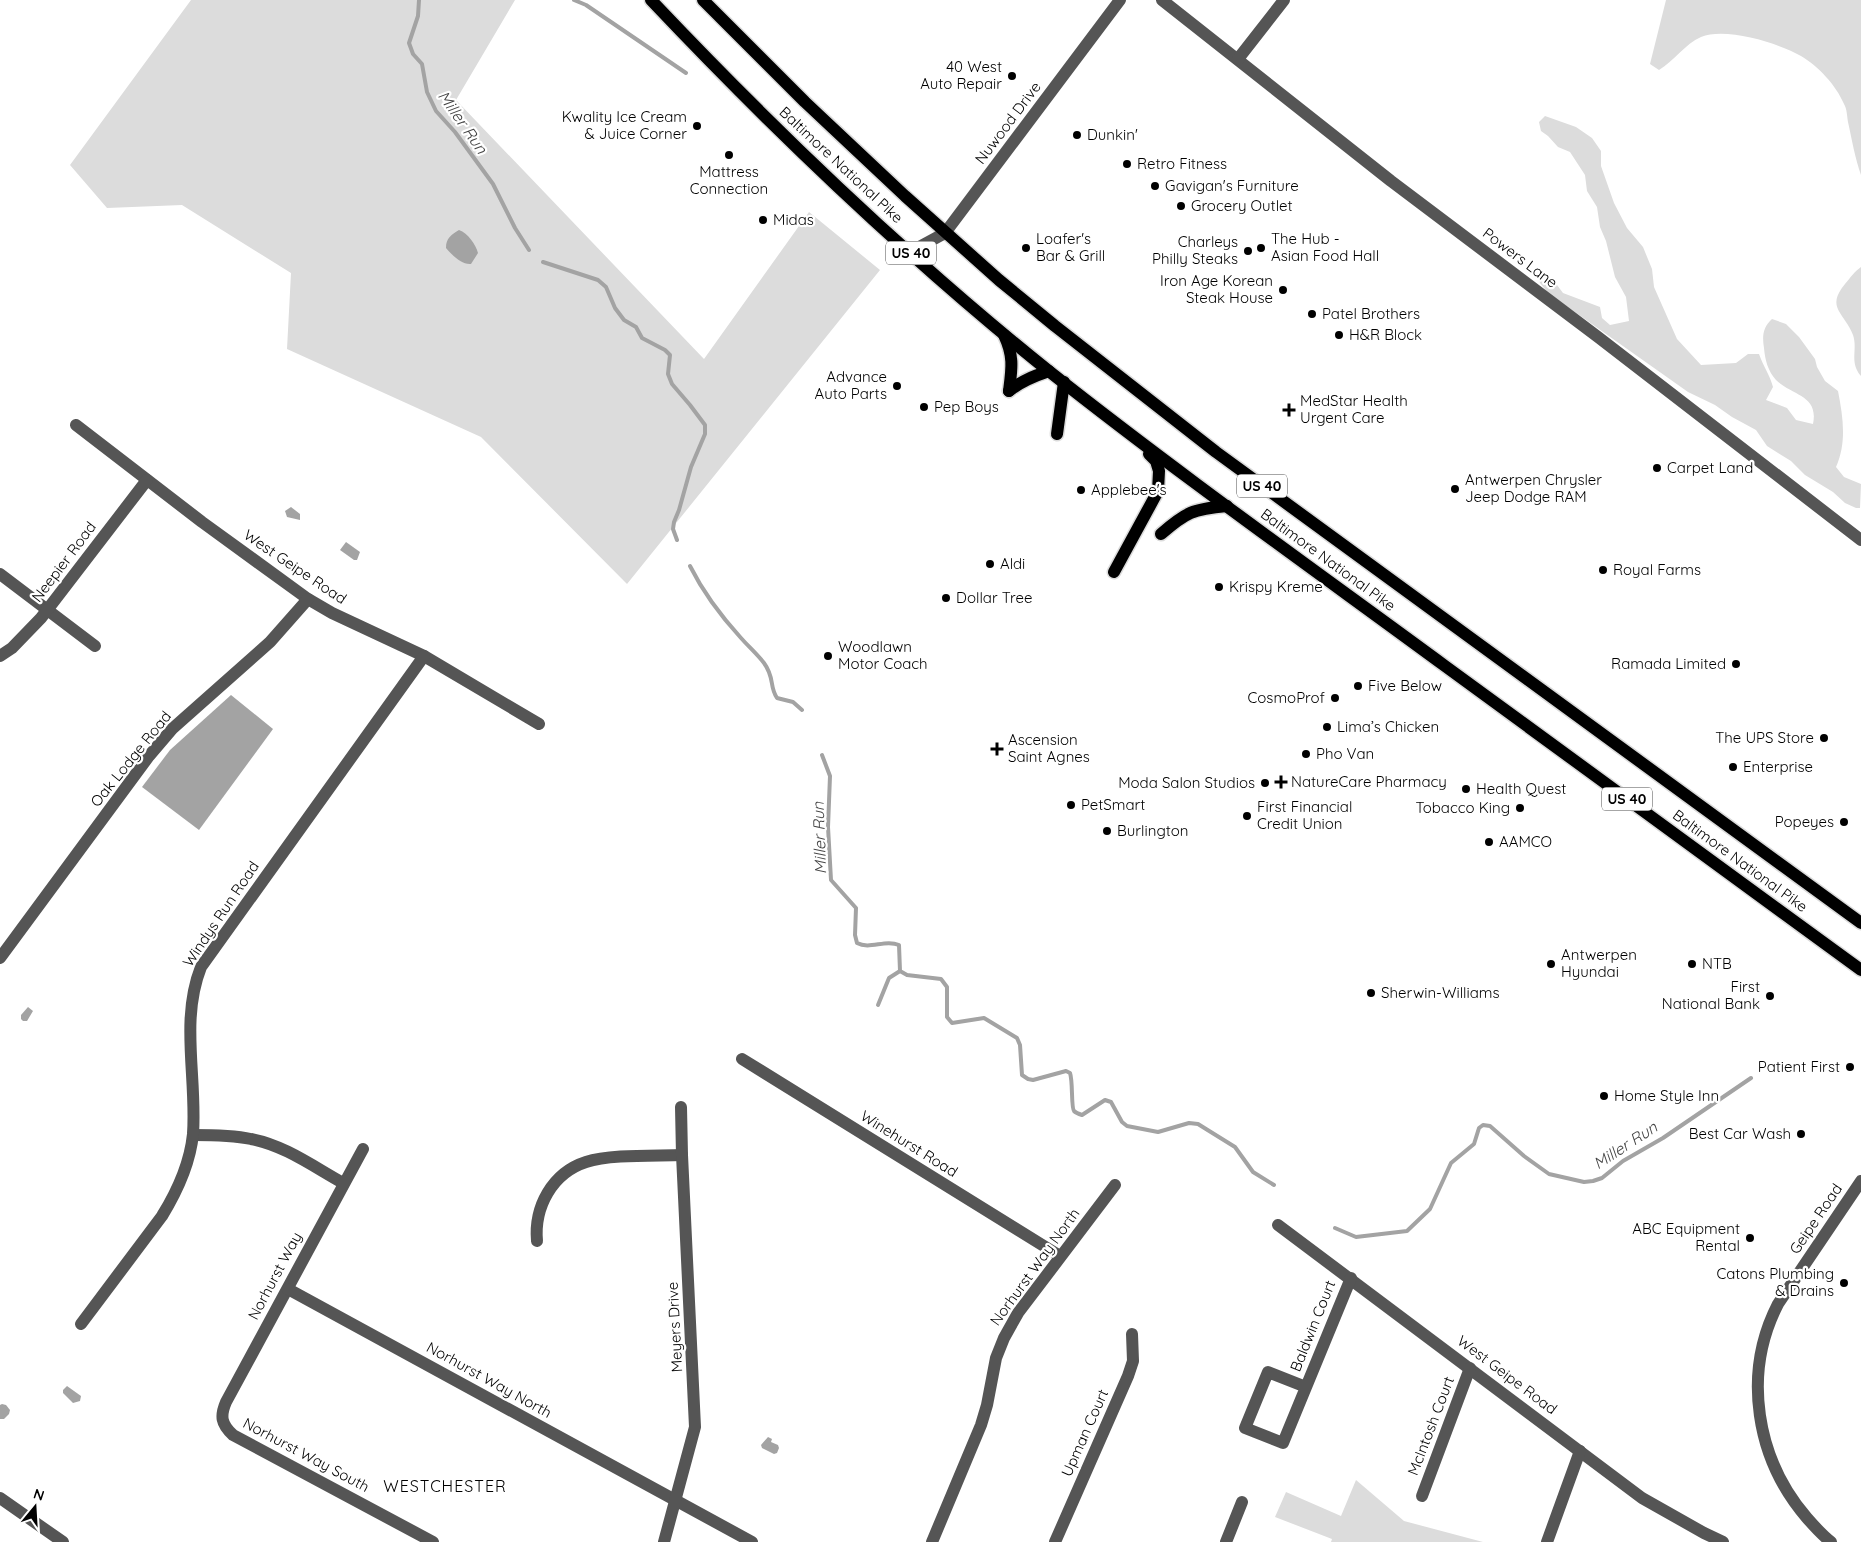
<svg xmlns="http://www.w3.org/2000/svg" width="1861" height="1542" font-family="Quicksand,sans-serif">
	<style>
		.green { fill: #dcdcdc }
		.water { fill: #a3a3a3 }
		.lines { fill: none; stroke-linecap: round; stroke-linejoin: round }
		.stream { stroke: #a3a3a3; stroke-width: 4 }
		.major-casing { stroke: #dbdbdb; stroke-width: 15 }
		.minor { stroke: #555; stroke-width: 12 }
		.major { stroke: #000; stroke-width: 12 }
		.poi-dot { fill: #000; stroke: #fff; stroke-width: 2 }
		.labels { text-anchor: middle; stroke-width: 4.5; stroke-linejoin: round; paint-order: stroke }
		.shield { fill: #fff; stroke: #4c4c4c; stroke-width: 1 }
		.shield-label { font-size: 14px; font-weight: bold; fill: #000 }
		.poi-label { font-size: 15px; fill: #000; stroke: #fff; text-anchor: start }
		.street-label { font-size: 15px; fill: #000; stroke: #fff }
		.water-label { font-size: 16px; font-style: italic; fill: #444; stroke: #fff }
		.neighbourhood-label { font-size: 16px; letter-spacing: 1px; fill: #000; stroke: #fff }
	</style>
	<rect width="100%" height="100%" fill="#fff"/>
	<g class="green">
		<polygon points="191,0 515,0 456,100 704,359 809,212 880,270 627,584 481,437 287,349 291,273 182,205 107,208 70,165"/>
		<path d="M 1666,0 L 1861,0 L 1861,175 C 1855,158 1852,140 1848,122 C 1847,116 1847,109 1844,104 C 1836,85 1818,66 1801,56 C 1778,43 1726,27 1701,37 C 1685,44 1674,61 1659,70 L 1650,64 Z"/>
		<path d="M 1545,116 L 1576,127 L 1592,138 L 1601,151 L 1601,166 L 1614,203 L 1627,228 L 1643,247 L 1652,269 L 1654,287 L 1677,339 L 1701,365 L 1736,363 L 1748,354 L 1759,354 C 1763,366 1770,375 1773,387 L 1766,400 L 1787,408 L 1796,420 L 1813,424 C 1819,395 1792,396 1776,380 C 1768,371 1765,360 1764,348 C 1762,336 1763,327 1772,319 L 1786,324 L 1799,337 L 1815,359 L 1817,367 L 1825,381 L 1838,391 C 1843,417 1847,442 1836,467 L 1844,477 L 1861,484 L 1860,508 L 1856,508 L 1845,503 L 1833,492 L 1805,475 L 1791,461 L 1767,446 L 1756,430 L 1732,417 L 1715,405 L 1688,392 L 1548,293 L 1540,283 L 1538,277 L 1548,279 L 1557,285 L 1563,293 L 1600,307 L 1602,318 L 1610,325 L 1629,321 L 1626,297 L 1615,277 L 1606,241 L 1600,227 L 1597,207 L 1587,191 L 1585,175 L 1570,152 L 1558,147 L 1548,136 L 1541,131 L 1539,122 Z"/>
		<path d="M 1861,267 L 1861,376 C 1849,362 1858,350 1853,335 C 1845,313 1825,308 1845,284 C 1850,278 1855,271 1861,267 Z"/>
		<polygon points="1356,1480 1404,1521 1483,1542 1331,1542 1332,1539 1275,1517 1286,1492 1341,1516"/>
	</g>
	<g class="water">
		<path d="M 459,230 C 468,233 476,245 478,253 L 471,264 C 462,265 452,255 446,248 C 446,238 451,235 459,230 Z"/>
		<polygon points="291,507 300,514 300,520 287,517 285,511"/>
		<polygon points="346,542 360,552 357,560 354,560 340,550"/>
		<polygon points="231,695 273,729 199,830 142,787 170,750"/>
		<polygon points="28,1007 33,1011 27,1021 23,1021 21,1019 21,1015"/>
		<polygon points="67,1386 81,1396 80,1401 73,1403 63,1393 63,1390"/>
		<polygon points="2,1404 6,1405 10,1410 9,1414 4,1419 0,1419 0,1405"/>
		<polygon points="768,1437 772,1439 771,1442 778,1445 779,1448 777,1453 774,1454 762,1448 761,1445"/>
	</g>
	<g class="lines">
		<g class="stream">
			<polyline points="419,0 418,16 409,43 413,54 422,64 427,92 436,111 455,132 493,184 515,228 529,250"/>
			<polyline points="574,0 586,5 686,73"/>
			<polyline points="543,262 598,280 606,287 615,308 624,320 636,327 642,338 665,350 670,355 668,374 672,384 690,405 705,425 705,434 691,467 679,510 674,522 673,529 677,540"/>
			<path d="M 690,566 C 704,594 720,615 741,638 C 748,646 757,654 764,663 C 775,678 769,686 777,698 L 793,702 L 802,710"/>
			<path d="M 822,755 L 830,776 L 828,827 L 831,880 L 856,908 L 855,935 L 857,943 C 870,950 885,939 899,945 L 900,971 L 907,975 L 941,979 L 947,987 L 947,1017 L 952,1023 L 984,1018 L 1017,1038 L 1020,1045 L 1022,1075 L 1028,1079 L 1033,1080 L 1066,1071 L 1070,1073 C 1073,1081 1071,1108 1074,1111 C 1076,1113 1079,1114 1082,1115 L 1105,1100 L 1111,1102 L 1122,1122 L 1127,1126 L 1158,1132 L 1189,1123 L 1198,1124 L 1206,1129 L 1235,1147 L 1253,1172 L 1274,1185"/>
			<polyline points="878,1005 889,978 900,971"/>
			<polyline points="1335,1228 1356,1237 1407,1231 1430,1209 1451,1163 1474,1144 1479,1128 1483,1125 1490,1126 1524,1156 1549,1174 1584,1182 1593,1181 1602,1178 1623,1161 1663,1138 1751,1078"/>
		</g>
		<g class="major-casing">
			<g id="major">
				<path d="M 651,0 C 775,131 909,259 1050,372 C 1179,474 1313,569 1445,666 C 1584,767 1722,869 1861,970"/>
				<polyline points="703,0 805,102 905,196 999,280 1055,326 1216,452 1861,923"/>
				<path d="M 1004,335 C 1014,356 1012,368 1009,391"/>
				<path d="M 1009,391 C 1021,381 1034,376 1049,371"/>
				<polyline points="1057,434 1064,382"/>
				<path d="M 1161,534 C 1186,512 1193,509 1227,506"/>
				<polyline points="1114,572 1158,491 1159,471 1156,461 1149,454"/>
			</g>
		</g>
		<g class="minor">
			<polyline points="1162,0 1391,181 1598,337 1861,540"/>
			<polyline points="1238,59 1284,0"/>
			<polyline points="910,252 945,233 1120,0"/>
			<polyline points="76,425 202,522 308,599 332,613 424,656 539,724"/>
			<polyline points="0,574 95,646"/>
			<polyline points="0,656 12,648 41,618 147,480"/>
			<polyline points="0,958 149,756 172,729 270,642 308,599"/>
			<polyline points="742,1059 1060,1256"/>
			<path d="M 193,1135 C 212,1135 232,1135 251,1139 C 284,1145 314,1167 343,1183"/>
			<path d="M 363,1149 L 226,1402 C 220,1416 221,1424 233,1435 L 433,1542"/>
			<polyline points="1278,1225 1642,1498 1704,1533 1723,1542"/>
			<path d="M 537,1241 C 534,1207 552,1173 586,1162 C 610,1154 655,1156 682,1155"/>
			<polyline points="288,1289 752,1542"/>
			<path d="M 81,1324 L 162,1216 C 178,1190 190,1164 193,1134 C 197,1078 180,1020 201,967 L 424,656"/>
			<polyline points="1306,1387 1268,1372 1245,1428 1283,1443 1351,1278"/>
			<polyline points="1422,1496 1470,1368"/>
			<polyline points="0,1498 63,1542"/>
			<polyline points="664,1542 695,1427 682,1155 681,1107"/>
			<polyline points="932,1542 981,1425 987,1405 996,1358 1004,1338 1018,1313 1115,1185"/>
			<polyline points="1055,1542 1128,1376 1133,1361 1132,1334"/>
			<polyline points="1226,1542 1242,1502"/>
			<polyline points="1547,1542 1580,1451"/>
			<path d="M 1831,1542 C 1822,1535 1814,1526 1807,1518 C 1756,1459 1742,1374 1778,1304 L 1861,1181"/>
		</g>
		<use href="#major" class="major"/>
	</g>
	<g class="poi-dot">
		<circle cx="1012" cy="76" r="5"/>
		<circle cx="697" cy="126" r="5"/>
		<circle cx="1077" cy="135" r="5"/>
		<circle cx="729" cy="155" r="5"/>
		<circle cx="1127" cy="164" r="5"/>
		<circle cx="1155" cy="186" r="5"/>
		<circle cx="1181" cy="206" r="5"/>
		<circle cx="763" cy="220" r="5"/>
		<circle cx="1026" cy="248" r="5"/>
		<circle cx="1261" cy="248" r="5"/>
		<circle cx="1248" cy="251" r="5"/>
		<circle cx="1283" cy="290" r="5"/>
		<circle cx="1312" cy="314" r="5"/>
		<circle cx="1339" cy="335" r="5"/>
		<circle cx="897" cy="386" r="5"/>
		<circle cx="924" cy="407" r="5"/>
		<path d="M1286.5 402.5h5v5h5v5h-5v5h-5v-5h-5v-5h5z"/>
		<circle cx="1657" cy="468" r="5"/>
		<circle cx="1455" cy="489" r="5"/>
		<circle cx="1081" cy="490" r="5"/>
		<circle cx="990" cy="564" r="5"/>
		<circle cx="1603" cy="570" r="5"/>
		<circle cx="1219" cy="587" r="5"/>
		<circle cx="946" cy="598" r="5"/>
		<circle cx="828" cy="656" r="5"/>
		<circle cx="1736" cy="664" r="5"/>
		<circle cx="1358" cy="686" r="5"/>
		<circle cx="1335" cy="698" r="5"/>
		<circle cx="1327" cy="727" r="5"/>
		<circle cx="1824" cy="738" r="5"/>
		<path d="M994.5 741.5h5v5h5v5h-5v5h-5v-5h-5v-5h5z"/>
		<circle cx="1306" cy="754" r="5"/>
		<circle cx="1733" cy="767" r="5"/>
		<path d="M1278.5 774.5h5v5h5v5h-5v5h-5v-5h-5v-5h5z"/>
		<circle cx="1265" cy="783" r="5"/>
		<circle cx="1466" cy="789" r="5"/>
		<circle cx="1071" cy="805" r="5"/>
		<circle cx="1520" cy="808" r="5"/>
		<circle cx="1247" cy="816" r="5"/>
		<circle cx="1844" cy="822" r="5"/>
		<circle cx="1107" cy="831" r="5"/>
		<circle cx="1489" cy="842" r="5"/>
		<circle cx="1551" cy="964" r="5"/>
		<circle cx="1692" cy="964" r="5"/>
		<circle cx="1371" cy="993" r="5"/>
		<circle cx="1770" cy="996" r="5"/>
		<circle cx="1850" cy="1067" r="5"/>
		<circle cx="1604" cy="1096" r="5"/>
		<circle cx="1801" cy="1134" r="5"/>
		<circle cx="1750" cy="1238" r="5"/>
		<circle cx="1844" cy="1283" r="5"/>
	</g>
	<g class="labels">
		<g class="shield">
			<rect x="886" y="241.5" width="50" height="23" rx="4"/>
			<rect x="1237" y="474.5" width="50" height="23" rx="4"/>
			<rect x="1602" y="787.5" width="50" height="23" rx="4"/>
		</g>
		<g class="shield-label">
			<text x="911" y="258">US 40</text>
			<text x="1262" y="491">US 40</text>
			<text x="1627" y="804">US 40</text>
		</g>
		<g class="poi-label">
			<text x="1002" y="72" text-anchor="end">40 West<tspan x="1002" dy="17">Auto Repair</tspan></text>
			<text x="687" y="122" text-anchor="end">Kwality Ice Cream<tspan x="687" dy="17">&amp; Juice Corner</tspan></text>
			<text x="1087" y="140">Dunkin'</text>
			<text x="1137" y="169">Retro Fitness</text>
			<text x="729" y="177" text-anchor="middle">Mattress<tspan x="729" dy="17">Connection</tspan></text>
			<text x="1165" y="191">Gavigan's Furniture</text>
			<text x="1191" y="211">Grocery Outlet</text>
			<text x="773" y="225">Midas</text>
			<text x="1036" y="244">Loafer's<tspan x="1036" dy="17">Bar &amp; Grill</tspan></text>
			<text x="1271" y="244">The Hub -<tspan x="1271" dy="17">Asian Food Hall</tspan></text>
			<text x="1238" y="247" text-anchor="end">Charleys<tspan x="1238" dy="17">Philly Steaks</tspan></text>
			<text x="1273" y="286" text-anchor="end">Iron Age Korean<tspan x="1273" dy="17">Steak House</tspan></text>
			<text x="1322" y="319">Patel Brothers</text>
			<text x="1349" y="340">H&amp;R Block</text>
			<text x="887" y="382" text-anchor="end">Advance<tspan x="887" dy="17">Auto Parts</tspan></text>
			<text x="1300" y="406">MedStar Health<tspan x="1300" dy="17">Urgent Care</tspan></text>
			<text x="934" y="412">Pep Boys</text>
			<text x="1667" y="473">Carpet Land</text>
			<text x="1465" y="485">Antwerpen Chrysler<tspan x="1465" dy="17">Jeep Dodge RAM</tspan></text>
			<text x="1091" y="495">Applebee's</text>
			<text x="1000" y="569">Aldi</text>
			<text x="1613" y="575">Royal Farms</text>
			<text x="1229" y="592">Krispy Kreme</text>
			<text x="956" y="603">Dollar Tree</text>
			<text x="838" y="652">Woodlawn<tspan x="838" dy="17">Motor Coach</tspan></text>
			<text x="1726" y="669" text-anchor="end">Ramada Limited</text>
			<text x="1368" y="691">Five Below</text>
			<text x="1325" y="703" text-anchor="end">CosmoProf</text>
			<text x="1337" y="732">Lima’s Chicken</text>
			<text x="1814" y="743" text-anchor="end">The UPS Store</text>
			<text x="1008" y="745">Ascension<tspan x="1008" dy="17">Saint Agnes</tspan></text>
			<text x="1316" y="759">Pho Van</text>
			<text x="1743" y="772">Enterprise</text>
			<text x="1291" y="787">NatureCare Pharmacy</text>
			<text x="1255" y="788" text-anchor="end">Moda Salon Studios</text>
			<text x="1476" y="794">Health Quest</text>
			<text x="1081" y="810">PetSmart</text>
			<text x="1257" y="812">First Financial<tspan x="1257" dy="17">Credit Union</tspan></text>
			<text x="1510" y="813" text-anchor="end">Tobacco King</text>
			<text x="1834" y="827" text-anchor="end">Popeyes</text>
			<text x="1117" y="836">Burlington</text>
			<text x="1499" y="847">AAMCO</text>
			<text x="1561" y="960">Antwerpen<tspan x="1561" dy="17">Hyundai</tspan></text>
			<text x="1702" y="969">NTB</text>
			<text x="1760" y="992" text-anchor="end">First<tspan x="1760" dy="17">National Bank</tspan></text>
			<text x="1381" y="998">Sherwin-Williams</text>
			<text x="1840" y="1072" text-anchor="end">Patient First</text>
			<text x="1614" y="1101">Home Style Inn</text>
			<text x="1791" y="1139" text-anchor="end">Best Car Wash</text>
			<text x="1740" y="1234" text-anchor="end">ABC Equipment<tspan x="1740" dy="17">Rental</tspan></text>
			<text x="1834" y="1279" text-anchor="end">Catons Plumbing<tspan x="1834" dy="17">&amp; Drains</tspan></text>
		</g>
		<g class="street-label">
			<text transform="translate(1008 123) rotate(-53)" y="5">Nuwood Drive</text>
			<text transform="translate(841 165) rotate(43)" y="5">Baltimore National Pike</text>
			<text transform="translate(1520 258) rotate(37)" y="5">Powers Lane</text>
			<text transform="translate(1328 560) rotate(36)" y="5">Baltimore National Pike</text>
			<text transform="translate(64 562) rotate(-53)" y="5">Neepier Road</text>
			<text transform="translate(295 567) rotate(34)" y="5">West Geipe Road</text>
			<text transform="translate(131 759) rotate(-51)" y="5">Oak Lodge Road</text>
			<text transform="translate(1740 861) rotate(36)" y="5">Baltimore National Pike</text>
			<text transform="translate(221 914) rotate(-56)" y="5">Windys Run Road</text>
			<text transform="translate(909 1144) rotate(32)" y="5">Winehurst Road</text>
			<text transform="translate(1816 1219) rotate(-56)" y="5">Geipe Road</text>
			<text transform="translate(1035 1267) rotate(-54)" y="5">Norhurst Way North</text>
			<text transform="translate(275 1276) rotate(-62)" y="5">Norhurst Way</text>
			<text transform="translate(1313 1326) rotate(-68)" y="5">Baldwin Court</text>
			<text transform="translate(675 1327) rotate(-93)" y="5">Meyers Drive</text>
			<text transform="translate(1507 1375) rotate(37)" y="5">West Geipe Road</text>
			<text transform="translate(489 1380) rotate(29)" y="5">Norhurst Way North</text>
			<text transform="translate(1431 1426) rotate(-69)" y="5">McIntosh Court</text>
			<text transform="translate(1085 1433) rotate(-66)" y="5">Upman Court</text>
			<text transform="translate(306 1455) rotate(28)" y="5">Norhurst Way South</text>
		</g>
		<g class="water-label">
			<text transform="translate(463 122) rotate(55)" y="6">Miller Run</text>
			<text transform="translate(819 838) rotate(-92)" y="6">Miller Run</text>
			<text transform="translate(1625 1145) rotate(-33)" y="6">Miller Run</text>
		</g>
		<g class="neighbourhood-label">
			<text x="445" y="1492">WESTCHESTER</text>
		</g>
	</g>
	<g transform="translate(35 1507) rotate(18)" stroke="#ffffff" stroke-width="4" paint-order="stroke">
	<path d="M0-4L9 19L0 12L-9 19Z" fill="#000000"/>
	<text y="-8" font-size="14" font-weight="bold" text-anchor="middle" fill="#000000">N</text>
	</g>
</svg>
